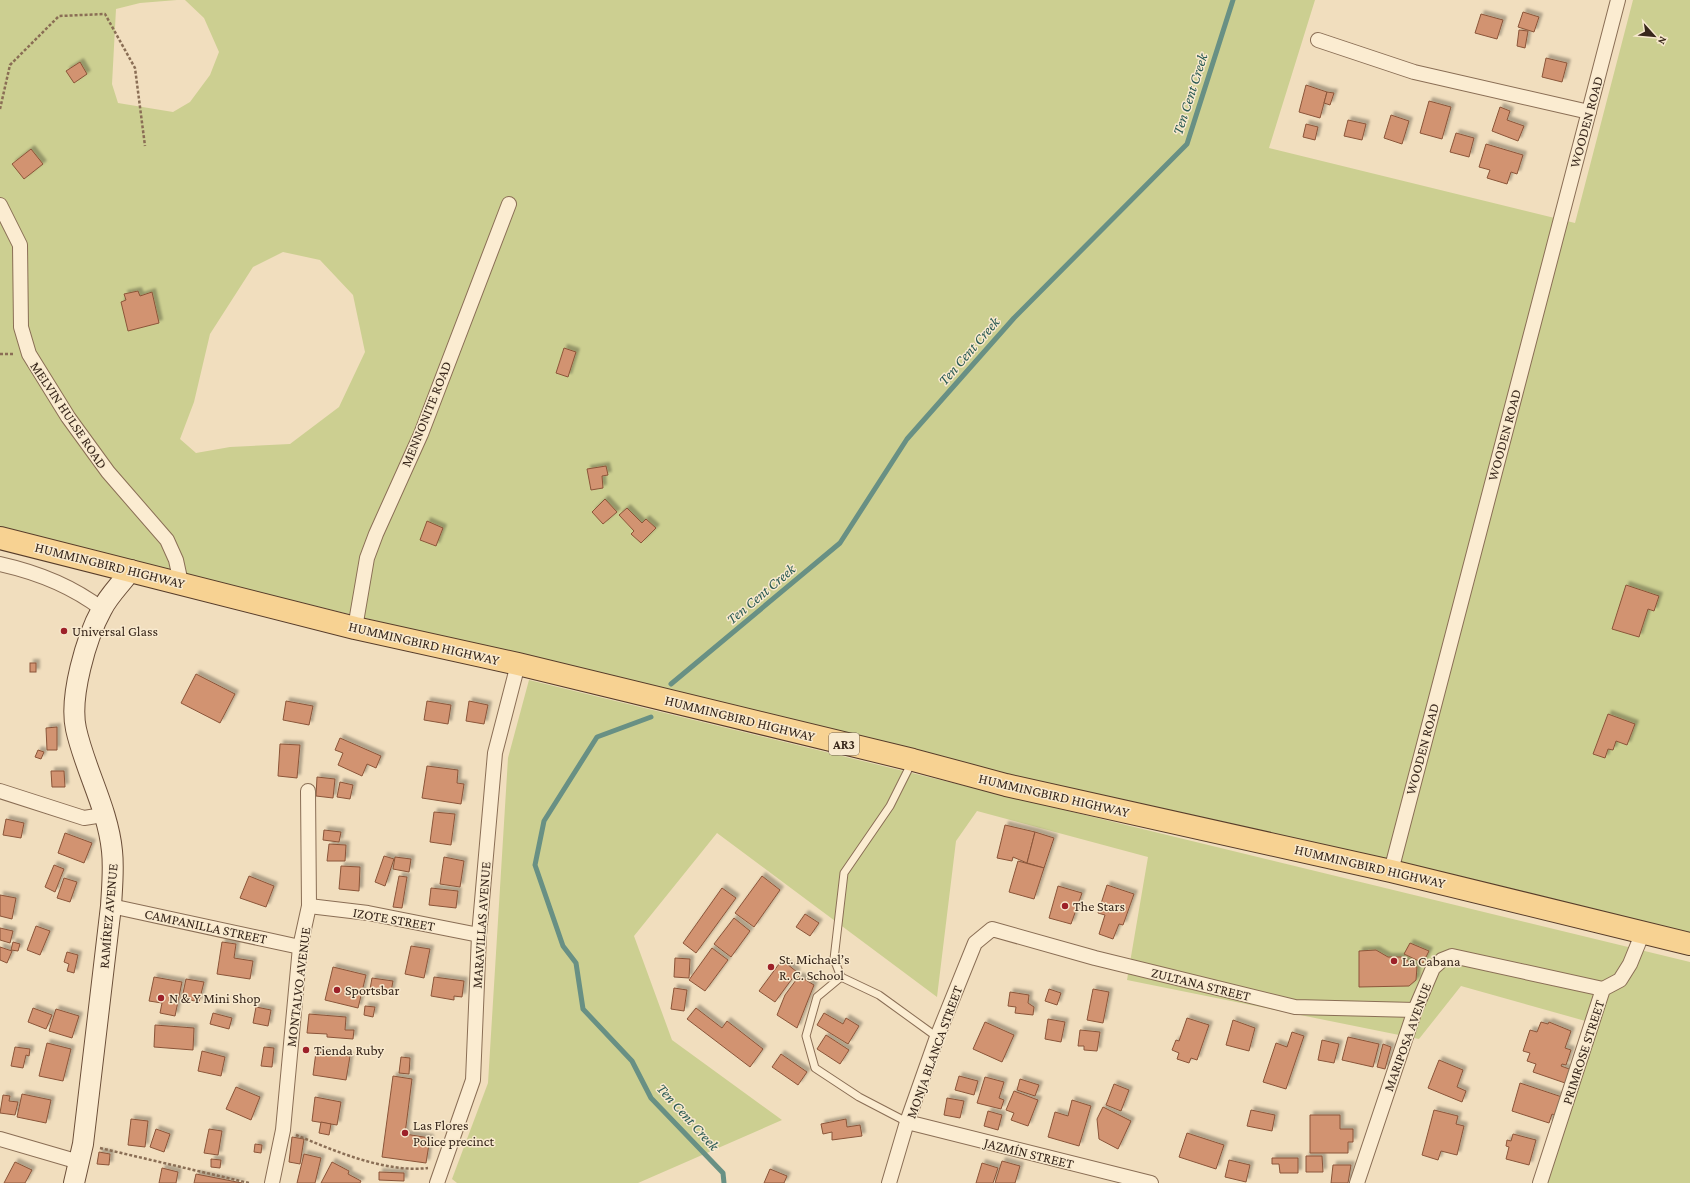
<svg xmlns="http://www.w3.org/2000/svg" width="1690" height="1183" font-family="'Crimson Pro',serif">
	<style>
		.green { fill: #cccf91; fill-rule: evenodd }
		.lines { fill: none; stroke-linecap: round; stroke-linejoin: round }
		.stream { stroke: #689084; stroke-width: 5 }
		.building { fill: #d29371; stroke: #8b5539; filter: url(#shadow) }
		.lane-casing { stroke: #8a6e55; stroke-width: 9 }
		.street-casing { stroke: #8a6e55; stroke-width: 16 }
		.secondary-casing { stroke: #6c4f39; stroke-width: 22 }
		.primary-casing { stroke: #573c2a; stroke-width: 24 }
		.path { stroke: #8a6e55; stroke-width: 2.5; stroke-dasharray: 3 2; stroke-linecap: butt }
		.lane { stroke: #fbecd1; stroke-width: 7 }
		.street { stroke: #fbecd1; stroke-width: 14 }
		.secondary { stroke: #fbecd1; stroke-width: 20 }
		.primary { stroke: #f7d292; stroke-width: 22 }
		.poi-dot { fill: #9d2129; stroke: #f8e9ce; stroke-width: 1.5 }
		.labels { text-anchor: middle; stroke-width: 3; stroke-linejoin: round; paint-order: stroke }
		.shield { fill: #f8e9ce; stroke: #726151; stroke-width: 1 }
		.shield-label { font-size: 13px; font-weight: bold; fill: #38271b }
		.street-label { font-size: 14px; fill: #38271b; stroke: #f8e9ce }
		.poi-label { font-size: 14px; fill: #38271b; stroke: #f8e9ce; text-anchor: start }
		.water-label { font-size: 15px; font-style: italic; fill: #295953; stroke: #f8e9ce }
	</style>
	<defs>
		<filter id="shadow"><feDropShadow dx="3.5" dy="-3.5" stdDeviation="1" flood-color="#0004"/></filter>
	</defs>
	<rect width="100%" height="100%" fill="#f1debe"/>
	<g class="green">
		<path d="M 0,0 L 177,0 L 140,3 L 116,9 L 112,84 L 118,103 L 173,112 L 190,102 L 210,75 L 219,52 L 204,18 L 185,0 L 1315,0 L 1269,148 L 1575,223 L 1633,0 L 1690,0 L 1690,941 L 0,529 ZM 283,252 L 320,260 L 353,295 L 365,352 L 339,407 L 290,444 L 230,447 L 196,453 L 180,439 L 194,402 L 210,334 L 253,267 Z"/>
		<polygon points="529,680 1690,962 1690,1183 1535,1183 1589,1022 1461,986 1419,1039 1127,980 1148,857 977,811 956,841 937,997 717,833 634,936 672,1040 782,1120 638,1183 457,1183 452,1179 488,1083 508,758"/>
	</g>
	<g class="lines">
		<g class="stream">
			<polyline points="671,684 840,543 907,439 1014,318 1187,144 1233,0"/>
			<polyline points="651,717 597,737 544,821 535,865 563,946 576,963 583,1009 632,1061 651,1098 723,1173 724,1183"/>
		</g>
	</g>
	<g class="building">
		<polygon points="1523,12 1539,17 1534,32 1518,27"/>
		<polygon points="1481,14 1503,20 1497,39 1475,33"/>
		<polygon points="1519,30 1528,31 1525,48 1517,46"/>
		<polygon points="1546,58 1567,63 1562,82 1542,77"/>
		<polygon points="80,62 87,74 74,83 66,71"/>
		<polygon points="1306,85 1327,92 1320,118 1299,112"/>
		<polygon points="1327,92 1334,93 1330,105 1324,103"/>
		<polygon points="1429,101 1451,107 1442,139 1420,133"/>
		<polygon points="1500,107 1510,111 1507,120 1524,126 1518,141 1492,131"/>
		<polygon points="1391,115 1409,121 1402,144 1384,138"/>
		<polygon points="1348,120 1366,124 1362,140 1344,136"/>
		<polygon points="1306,124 1318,127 1315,140 1303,137"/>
		<polygon points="1456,133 1474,138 1469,157 1450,152"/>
		<polygon points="1486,144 1523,155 1517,174 1511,172 1507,184 1487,178 1490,170 1479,167"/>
		<polygon points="31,149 43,164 24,179 12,164"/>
		<polygon points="138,291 140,296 152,292 159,323 128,331 121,302 126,300 124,294"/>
		<polygon points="564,348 576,352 568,377 556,373"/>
		<polygon points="606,466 608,475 602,476 603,488 591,490 587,469"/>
		<polygon points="605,499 617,512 603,524 592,512"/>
		<polygon points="627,508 642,523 646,519 656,528 641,543 631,534 634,531 619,515"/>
		<polygon points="427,521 443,528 436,546 420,540"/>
		<polygon points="1626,585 1659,596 1654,611 1648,609 1639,637 1612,629"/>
		<rect x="30" y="663" width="6" height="9"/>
		<polygon points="196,674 235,694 220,723 181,703"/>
		<polygon points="286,701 313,706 309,725 283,720"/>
		<polygon points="427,701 451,705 448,724 424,720"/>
		<polygon points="469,701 488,705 484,724 466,721"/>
		<polygon points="1608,714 1635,724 1627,745 1616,741 1613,750 1608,749 1605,758 1593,754"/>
		<polygon points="57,727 57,750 47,750 46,728"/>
		<polygon points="340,738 381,756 376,768 367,764 362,776 338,765 343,753 335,750"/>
		<polygon points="280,744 300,745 297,778 278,776"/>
		<polygon points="38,750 44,752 41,759 35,757"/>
		<polygon points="427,766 458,770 457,783 464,784 461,804 422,798"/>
		<polygon points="51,771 64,771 65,787 52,787"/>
		<polygon points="317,777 335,779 333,798 316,796"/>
		<polygon points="340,782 353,785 350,799 337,797"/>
		<polygon points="434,812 455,814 451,845 430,842"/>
		<polygon points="6,819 24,823 21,838 3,835"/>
		<polygon points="1005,825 1035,832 1027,863 1013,857 1012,861 997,858"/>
		<polygon points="324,830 341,832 339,842 323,840"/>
		<polygon points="1035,832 1054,838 1044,868 1027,863"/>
		<polygon points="65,833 92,843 84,863 58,853"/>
		<polygon points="329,844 346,845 345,861 327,861"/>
		<polygon points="384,856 394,859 385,886 375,882"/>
		<polygon points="395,857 411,859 409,872 393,869"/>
		<polygon points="444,857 464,861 460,887 440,884"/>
		<polygon points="1018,861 1044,868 1034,899 1009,892"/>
		<polygon points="54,865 64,869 55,892 45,887"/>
		<polygon points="341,866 360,867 359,891 339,889"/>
		<polygon points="249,876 274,886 266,907 240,898"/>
		<polygon points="399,876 407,877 402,908 393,907"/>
		<polygon points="762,876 780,890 754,927 735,913"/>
		<polygon points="64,878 77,882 70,902 57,898"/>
		<polygon points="1107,885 1134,894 1123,925 1119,924 1113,939 1099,934 1105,915 1098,913"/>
		<polygon points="1058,886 1082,893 1071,924 1049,918"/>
		<polygon points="431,888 458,891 456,908 429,905"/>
		<polygon points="722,888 736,898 696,953 683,943"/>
		<polygon points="0,895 16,898 12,919 0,916"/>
		<polygon points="805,914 819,923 810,936 796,927"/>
		<polygon points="734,918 750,931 731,957 714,944"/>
		<polygon points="36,926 50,931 40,955 27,950"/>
		<polygon points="0,928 13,931 10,943 0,940"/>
		<polygon points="13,942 20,944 18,951 11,950"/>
		<polygon points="222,942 236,944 234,958 253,961 250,979 217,974"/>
		<polygon points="1410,943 1429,951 1423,963 1404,954"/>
		<polygon points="411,946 430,949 424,978 405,974"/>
		<polygon points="0,947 12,951 7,963 0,960"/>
		<polygon points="712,948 728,960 705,991 689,980"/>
		<polygon points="1376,950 1388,957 1402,957 1417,967 1416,980 1409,986 1359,987 1359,951"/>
		<polygon points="67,952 78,955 74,973 67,971 69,964 64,962"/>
		<polygon points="675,958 690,959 689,978 674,977"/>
		<polygon points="782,960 797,972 775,1002 759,991"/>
		<polygon points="333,967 366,975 358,1008 325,1000"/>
		<polygon points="799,976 814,985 797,1028 777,1015 785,995"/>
		<polygon points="154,977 182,982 175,1016 160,1013 162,1003 149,1001"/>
		<polygon points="434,977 464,981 462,997 454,996 454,1000 431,996"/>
		<polygon points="372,978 393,981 391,992 370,989"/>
		<polygon points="186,979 204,982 199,1002 182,998"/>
		<polygon points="674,988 687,990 684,1011 671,1009"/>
		<polygon points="1049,989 1061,993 1057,1005 1045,1001"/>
		<polygon points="1093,989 1109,992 1103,1023 1087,1020"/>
		<polygon points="1010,992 1029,995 1028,1003 1034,1007 1033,1015 1015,1013 1016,1007 1008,1006"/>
		<polygon points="365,1006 375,1007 373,1017 364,1015"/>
		<polygon points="256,1007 271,1010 268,1026 253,1023"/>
		<polygon points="33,1008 52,1015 46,1029 28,1022"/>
		<polygon points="696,1008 722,1028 727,1021 763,1049 750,1067 687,1019"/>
		<polygon points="56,1009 79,1016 72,1038 49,1031"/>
		<polygon points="213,1013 232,1018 229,1029 210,1024"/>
		<polygon points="824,1013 843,1024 846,1018 859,1026 848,1044 817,1025"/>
		<polygon points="309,1014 346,1017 345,1030 354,1030 353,1039 327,1037 327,1034 307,1033"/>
		<polygon points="1187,1018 1209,1025 1197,1060 1191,1058 1189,1063 1177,1059 1179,1053 1172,1050 1176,1040 1179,1041"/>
		<polygon points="1048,1019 1065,1022 1061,1042 1045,1039"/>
		<polygon points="1233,1020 1255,1028 1249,1051 1226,1045"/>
		<polygon points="985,1022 1014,1035 1002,1062 973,1049"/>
		<polygon points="1541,1022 1548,1024 1549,1022 1571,1031 1565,1048 1571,1050 1566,1065 1562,1064 1561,1066 1572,1070 1568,1084 1533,1072 1536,1064 1527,1061 1530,1053 1523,1051 1530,1030 1537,1032"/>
		<polygon points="155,1025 194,1028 193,1050 154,1047"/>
		<polygon points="1080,1030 1100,1032 1097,1051 1084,1050 1084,1046 1078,1046"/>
		<polygon points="1292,1032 1304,1036 1286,1089 1263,1082 1276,1043 1287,1047"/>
		<polygon points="826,1035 849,1050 840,1064 817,1049"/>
		<polygon points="1348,1037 1379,1044 1373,1067 1342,1060"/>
		<polygon points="1322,1040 1339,1044 1334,1063 1318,1060"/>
		<polygon points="47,1043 71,1049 63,1081 39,1076"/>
		<polygon points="1383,1044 1391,1047 1385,1069 1377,1067"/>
		<polygon points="15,1047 30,1049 29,1056 26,1055 23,1068 11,1066"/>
		<polygon points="264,1047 274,1048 272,1067 261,1066"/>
		<polygon points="202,1051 225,1057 221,1076 198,1071"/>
		<polygon points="316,1052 350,1056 346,1080 313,1075"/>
		<polygon points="781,1054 807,1072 798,1085 772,1067"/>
		<polygon points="401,1057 410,1058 409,1074 399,1073"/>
		<polygon points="1439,1060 1463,1070 1457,1087 1466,1091 1462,1102 1428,1088"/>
		<polygon points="393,1076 412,1079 405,1134 430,1138 426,1163 382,1157"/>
		<polygon points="959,1076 978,1081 974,1095 955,1090"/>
		<polygon points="985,1077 1004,1082 999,1098 1004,1100 1001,1109 977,1103"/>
		<polygon points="1020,1079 1039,1085 1035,1096 1017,1090"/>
		<polygon points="1520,1083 1562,1097 1556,1116 1552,1114 1549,1123 1512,1111"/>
		<polygon points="1114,1084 1129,1090 1121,1111 1106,1105"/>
		<polygon points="236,1087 260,1097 251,1120 226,1109"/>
		<polygon points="1014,1091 1038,1100 1028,1126 1011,1120 1014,1113 1006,1110"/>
		<polygon points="22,1094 51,1100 46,1123 17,1117"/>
		<polygon points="3,1095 10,1096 9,1101 18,1102 15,1115 0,1113"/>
		<polygon points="315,1097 341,1102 337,1125 312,1121"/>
		<polygon points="947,1098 964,1101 960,1118 944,1115"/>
		<polygon points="1072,1100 1091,1106 1079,1146 1048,1137 1055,1112 1068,1116"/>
		<polygon points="1103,1107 1131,1121 1118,1149 1099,1139 1097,1119"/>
		<polygon points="1251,1110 1275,1115 1272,1131 1247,1126"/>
		<polygon points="1434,1110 1458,1116 1456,1124 1464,1126 1457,1155 1441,1151 1438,1160 1422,1155"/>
		<polygon points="988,1111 1002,1115 998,1130 984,1126"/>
		<polygon points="1310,1115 1340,1115 1340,1129 1353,1129 1353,1142 1348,1142 1348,1153 1310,1153"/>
		<polygon points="131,1119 148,1121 145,1147 128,1145"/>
		<polygon points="846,1119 847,1127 860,1125 862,1136 832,1140 832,1132 823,1134 821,1124"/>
		<polygon points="321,1122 331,1124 329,1135 319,1133"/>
		<polygon points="156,1129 170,1134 164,1152 150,1147"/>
		<polygon points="209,1129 222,1131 218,1155 204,1153"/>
		<polygon points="1187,1133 1224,1145 1216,1169 1179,1157"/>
		<polygon points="1513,1134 1536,1140 1529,1165 1506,1159 1509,1147 1506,1146 1507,1140 1511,1141"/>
		<polygon points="292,1137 304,1139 300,1164 289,1162"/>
		<polygon points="255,1144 262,1145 261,1153 254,1152"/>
		<polygon points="99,1152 110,1154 109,1165 97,1164"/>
		<polygon points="304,1154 321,1158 315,1183 297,1183"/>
		<polygon points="1306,1156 1322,1156 1323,1172 1306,1172"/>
		<polygon points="1272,1158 1298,1158 1298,1173 1280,1173 1279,1164 1272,1164"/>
		<polygon points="211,1159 221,1160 220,1168 211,1167"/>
		<polygon points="1229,1160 1250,1165 1246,1182 1225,1177"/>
		<polygon points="1002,1161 1020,1166 1015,1183 995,1183"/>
		<polygon points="15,1162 32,1170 25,1183 4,1183"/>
		<polygon points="332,1162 349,1171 348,1174 361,1181 360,1183 321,1183"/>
		<polygon points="982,1163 998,1168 993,1183 976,1183"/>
		<polygon points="1333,1165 1351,1165 1348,1183 1331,1183"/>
		<polygon points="162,1168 178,1172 176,1183 159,1183"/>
		<polygon points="770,1169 787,1176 784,1183 764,1183"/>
		<polygon points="379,1172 404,1173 404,1181 379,1180"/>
		<polygon points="196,1174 242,1183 194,1183"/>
	</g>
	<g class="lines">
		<g class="lane-casing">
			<g id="lane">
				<polyline points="841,977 834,959 844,873 890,806 912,762"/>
				<polyline points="907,1122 859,1097 815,1068 806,1036 817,997 841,977 879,995 937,1037"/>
			</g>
		</g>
		<g class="street-casing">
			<g id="street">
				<polyline points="1318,40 1414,72 1589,112"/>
				<polyline points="0,205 20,245 21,327 29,354 68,417 108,472 167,540 176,560 181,583"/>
				<path d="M 0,564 C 36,572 72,586 102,609"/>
				<polyline points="355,628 367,558 376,534 421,434 509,204"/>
				<polyline points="0,791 84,818 103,815"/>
				<polyline points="1391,871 1618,0"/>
				<polyline points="111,906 300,947"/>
				<polyline points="309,906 368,913 479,935"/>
				<polyline points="907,1122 1151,1183"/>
				<polyline points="0,1139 79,1162"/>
				<polyline points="272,1183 283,1130 300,947 309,906 308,791"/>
				<polyline points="437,1183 473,1080 479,935 495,753 518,664"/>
				<polyline points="889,1183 907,1122 937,1037 975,943 992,929 1095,958 1295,1007 1415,1010"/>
				<polyline points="1357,1183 1415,1010 1433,968 1442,960 1452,956 1603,989"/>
				<polyline points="1540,1183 1603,989 1620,980 1630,964 1643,932"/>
			</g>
		</g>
		<g class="secondary-casing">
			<path id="secondary" d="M 74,1183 L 83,1144 L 111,906 C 112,888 114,869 112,851 C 108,809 85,770 76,729 C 69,697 86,638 102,609 C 109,595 122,583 131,570"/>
		</g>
		<g class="primary-casing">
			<polyline id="primary" points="0,538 355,628 518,664 913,760 1006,785 1391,871 1690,944"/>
		</g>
		<g class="path">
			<polyline points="0,109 10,65 59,16 105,14 135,68 145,146"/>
			<polyline points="0,354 14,354"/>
			<path d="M 296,1135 C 335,1151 385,1173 428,1168"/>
			<polyline points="100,1148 249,1183"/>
		</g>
		<use href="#lane" class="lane"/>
		<use href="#street" class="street"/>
		<use href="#secondary" class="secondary"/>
		<use href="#primary" class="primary"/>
	</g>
	<g class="poi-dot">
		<circle cx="64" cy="631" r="4"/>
		<circle cx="1065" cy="906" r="4"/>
		<circle cx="1394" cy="961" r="4"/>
		<circle cx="771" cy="967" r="4"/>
		<circle cx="337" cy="990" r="4"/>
		<circle cx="161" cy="998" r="4"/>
		<circle cx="306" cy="1050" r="4"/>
		<circle cx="405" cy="1133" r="4"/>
	</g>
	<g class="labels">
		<rect class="shield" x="829" y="733" width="30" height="22" rx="3"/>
		<g class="shield-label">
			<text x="844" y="749">AR3</text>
		</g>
		<g class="street-label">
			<text transform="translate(1586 122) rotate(-75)" y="5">WOODEN ROAD</text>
			<text transform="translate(426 414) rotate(-68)" y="5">MENNONITE ROAD</text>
			<text transform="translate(69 415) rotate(56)" y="5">MELVIN HULSE ROAD</text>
			<text transform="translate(1504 435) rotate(-75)" y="5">WOODEN ROAD</text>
			<text transform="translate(110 565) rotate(14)" y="5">HUMMINGBIRD HIGHWAY</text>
			<text transform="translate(424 643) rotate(13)" y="5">HUMMINGBIRD HIGHWAY</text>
			<text transform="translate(740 718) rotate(14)" y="5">HUMMINGBIRD HIGHWAY</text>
			<text transform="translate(1422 749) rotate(-75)" y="5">WOODEN ROAD</text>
			<text transform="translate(1054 795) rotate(13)" y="5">HUMMINGBIRD HIGHWAY</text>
			<text transform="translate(1370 866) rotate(13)" y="5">HUMMINGBIRD HIGHWAY</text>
			<text transform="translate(108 916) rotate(-85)" y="5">RAMÍREZ AVENUE</text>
			<text transform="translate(394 919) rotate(10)" y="5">IZOTE STREET</text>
			<text transform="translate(481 925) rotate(-86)" y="5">MARAVILLAS AVENUE</text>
			<text transform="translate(206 926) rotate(12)" y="5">CAMPANILLA STREET</text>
			<text transform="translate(1201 984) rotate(14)" y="5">ZULTANA STREET</text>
			<text transform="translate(298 987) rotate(-83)" y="5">MONTALVO AVENUE</text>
			<text transform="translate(1407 1037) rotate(-70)" y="5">MARIPOSA AVENUE</text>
			<text transform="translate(934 1052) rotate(-70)" y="5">MONJA BLANCA STREET</text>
			<text transform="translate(1583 1052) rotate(-72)" y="5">PRIMROSE STREET</text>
			<text transform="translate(1029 1153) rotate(14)" y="5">JAZMÍN STREET</text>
		</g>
		<g class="poi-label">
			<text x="72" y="636">Universal Glass</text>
			<text x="1073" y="911">The Stars</text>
			<text x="779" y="964">St. Michael’s<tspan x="779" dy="16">R. C. School</tspan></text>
			<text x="1402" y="966">La Cabana</text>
			<text x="345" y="995">Sportsbar</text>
			<text x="169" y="1003">N &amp; Y Mini Shop</text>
			<text x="314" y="1055">Tienda Ruby</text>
			<text x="413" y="1130">Las Flores<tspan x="413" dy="16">Police precinct</tspan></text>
		</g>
		<g class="water-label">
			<text transform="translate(1190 94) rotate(-72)" y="5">Ten Cent Creek</text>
			<text transform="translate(969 351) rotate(-49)" y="5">Ten Cent Creek</text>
			<text transform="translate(761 594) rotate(-40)" y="5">Ten Cent Creek</text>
			<text transform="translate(688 1117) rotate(48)" y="5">Ten Cent Creek</text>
		</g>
	</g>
	<g transform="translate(1654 36) rotate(117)" stroke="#f8e9ce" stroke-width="3" paint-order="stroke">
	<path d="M0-3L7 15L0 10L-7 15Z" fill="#38271b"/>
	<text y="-6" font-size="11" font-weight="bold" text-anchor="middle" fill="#38271b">N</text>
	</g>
</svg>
